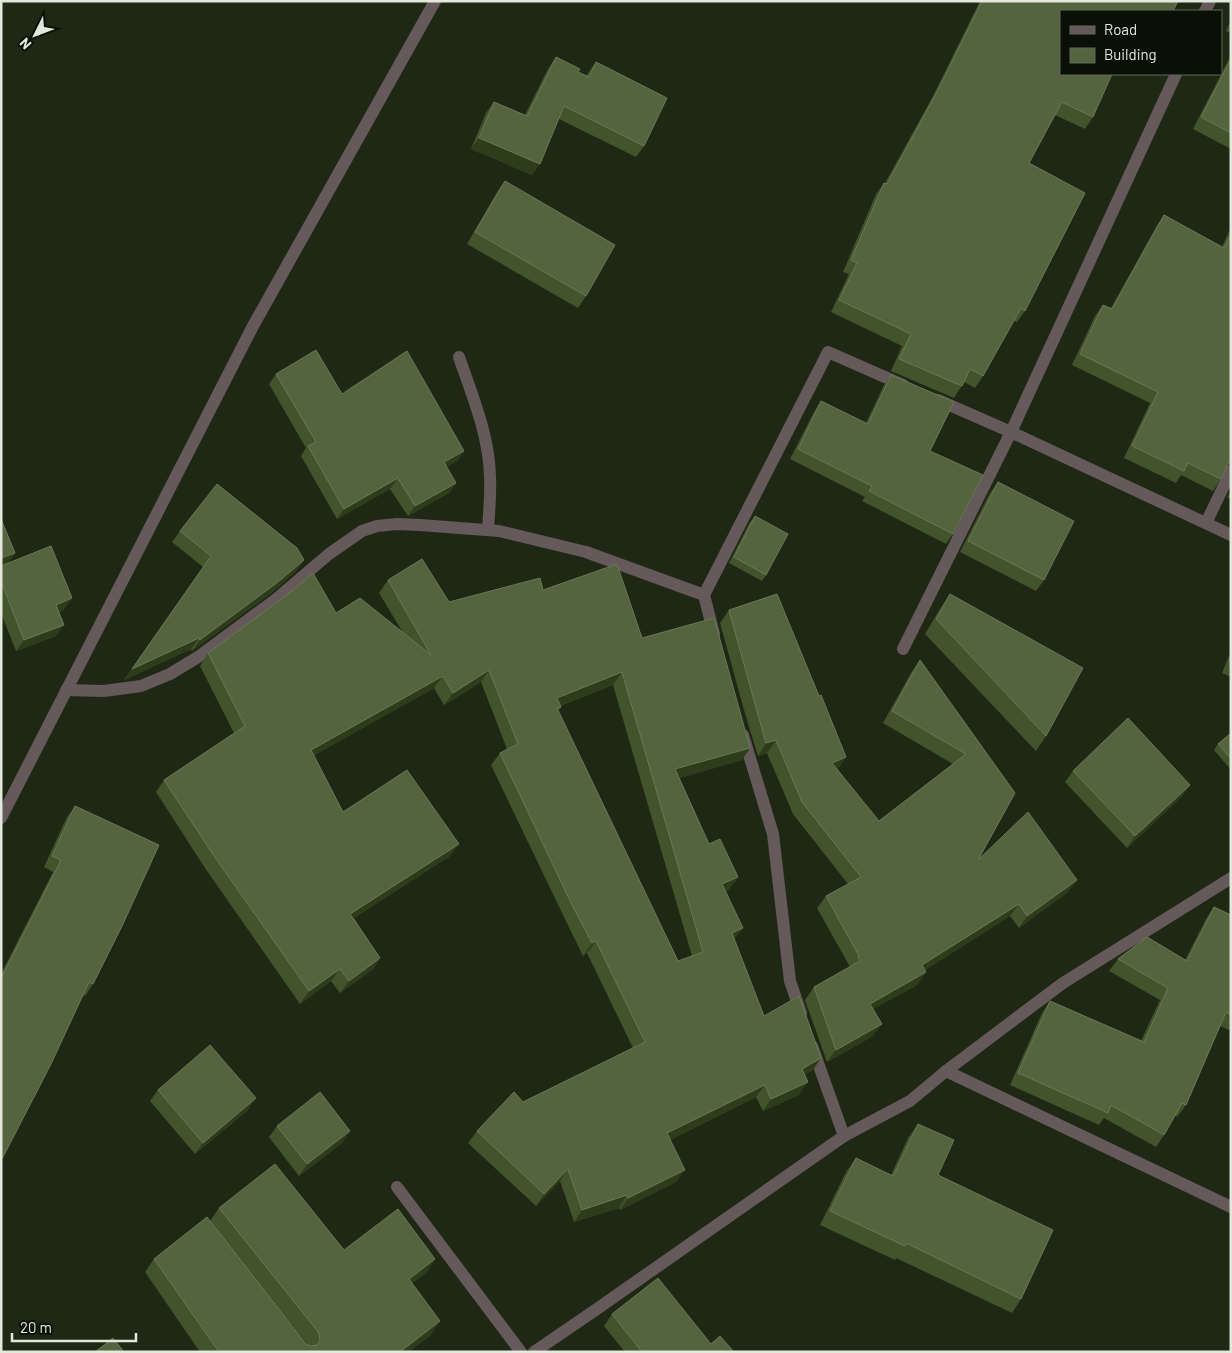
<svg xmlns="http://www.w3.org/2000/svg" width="1232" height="1353" font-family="Barlow,sans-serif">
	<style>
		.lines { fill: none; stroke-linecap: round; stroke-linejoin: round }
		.minor { stroke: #66595b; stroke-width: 12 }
		.wall { fill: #42542c; fill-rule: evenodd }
		.shaded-wall { fill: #2d3c1b }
		.building { fill: #53643f; stroke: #6a7958; fill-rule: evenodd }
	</style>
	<rect width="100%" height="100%" fill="#1f2814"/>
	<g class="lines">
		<g class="minor">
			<polyline points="1205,11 1210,1"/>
			<path d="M 459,357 C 472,395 489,435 490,476 C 491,494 489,512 488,530"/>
			<polyline points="938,400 1011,432 1231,535"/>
			<polyline points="1206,523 1231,471"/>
			<polyline points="704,595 828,352 903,385"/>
			<polyline points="903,649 1011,432 1176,74"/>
			<polyline points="66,690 104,691 141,686 170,674 198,657 275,600 329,554 362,531 377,526 397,524 420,525 499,531 586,552 704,595 714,634"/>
			<polyline points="743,735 773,834 790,981 801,1013"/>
			<polyline points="1,818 253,326 435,1"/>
			<polyline points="812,1046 844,1136"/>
			<polyline points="946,1071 1231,1207"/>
			<polyline points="397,1187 521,1352"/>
			<polyline points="534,1352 594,1311 844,1136 910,1101 946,1071 1063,983 1231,878"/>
		</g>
	</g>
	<g class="wall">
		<polygon points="980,1 1178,1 1061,11 1093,117 1085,129 1055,115 1029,163 1025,311 1017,322 1014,321 983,376 975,388 964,382 954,398 891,371 902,346 831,312 849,274 843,272 876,194 884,183 885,183 932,98"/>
		<polygon points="1231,20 1231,33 1226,31"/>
		<polygon points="1231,55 1231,149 1193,129"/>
		<polygon points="556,57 578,72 586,76 596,62 644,146 636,157 559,119 532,175 471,149 486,113 494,102 525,115 548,69"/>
		<polygon points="505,181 586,296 578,308 467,244 497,192"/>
		<polygon points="1164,215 1222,247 1231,227 1231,464 1228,464 1221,479 1213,491 1181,475 1176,483 1124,458 1150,403 1072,365 1095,316 1103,305 1111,308 1156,227"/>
		<polygon points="276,374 342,394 464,451 457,461 446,467 456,483 449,493 408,516 390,489 337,519 301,456 306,448 269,384"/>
		<polygon points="891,375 930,451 953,534 946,544 862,501 865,497 790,459 814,412 821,401 866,423 884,385"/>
		<polygon points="998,482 1044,580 1036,591 960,552 990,493"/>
		<polygon points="1231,490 1231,499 1227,498"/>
		<polygon points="755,516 766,575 762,581 729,563 750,522"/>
		<polygon points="1,519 15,553 8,563 64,610 58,612 56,636 16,651 1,613"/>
		<polygon points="180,531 304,560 296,571 270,594 193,650 192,651 191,649 124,680 203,567 172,542"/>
		<path d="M 388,580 L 449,602 L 543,590 L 642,638 L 750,748 L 742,760 L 679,778 L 709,844 L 738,877 L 729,889 L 726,891 L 734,940 L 764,1016 L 813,1070 L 804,1075 L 799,1095 L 763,1111 L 756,1097 L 670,1140 L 676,1182 L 620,1210 L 619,1208 L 574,1222 L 560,1181 L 536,1206 L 468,1143 L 477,1131 L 523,1102 L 633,1048 L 587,953 L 583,956 L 564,917 L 491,765 L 500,753 L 507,749 L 481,682 L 444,705 L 434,688 L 314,755 L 343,812 L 450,856 L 354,918 L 380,958 L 372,970 L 340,993 L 331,981 L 300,1004 L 205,868 L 156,792 L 164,780 L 234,733 L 200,666 L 208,653 L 336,613 L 402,631 L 379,593 ZM 613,685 L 692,956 L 678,961 L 558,711 L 561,707 L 560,706 Z"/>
		<polygon points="950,594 1046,736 1036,751 925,634 940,609"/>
		<polygon points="729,610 819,696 846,757 837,770 879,821 953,764 883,723 911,673 920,660 1015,793 978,860 1068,892 1019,928 1010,916 925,970 926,972 917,985 873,1009 873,1036 827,1062 805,1000 814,987 850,967 817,908 826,896 848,884 793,814 767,753 758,756 746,717 720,623"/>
		<polygon points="1231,651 1231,677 1222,673"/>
		<polygon points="1231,733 1231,770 1214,750 1218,744"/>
		<polygon points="1073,771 1190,785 1182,796 1127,848 1065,782"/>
		<polygon points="75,806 93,984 85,996 83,995 51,1064 1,1160 1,974 53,872 44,867 67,817"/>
		<polygon points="1214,907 1230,915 1231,913 1231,1031 1220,1026 1186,1105 1177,1117 1175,1116 1164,1135 1156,1147 1104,1118 1099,1125 1010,1085 1042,1013 1050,1001 1141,1041 1160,1000 1109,971 1118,959 1185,960 1206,919"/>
		<polygon points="158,1090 248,1110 195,1154 150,1101"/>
		<polygon points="918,1124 938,1175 1021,1299 1012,1313 896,1258 895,1260 820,1225 846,1172 856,1158 891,1175 908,1138"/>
		<polygon points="277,1126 342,1143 299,1176 269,1137"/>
		<path d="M 219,1208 L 344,1250 L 435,1259 L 426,1273 L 412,1283 L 431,1335 L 408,1352 L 200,1352 L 145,1272 L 154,1259 L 210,1221 ZM 271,1299 L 307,1344 L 306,1344 Z"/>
		<polygon points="612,1314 711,1344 734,1352 625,1352 604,1326"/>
	</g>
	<g class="shaded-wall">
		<polygon points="479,138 540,164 532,175 471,149"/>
		<polygon points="464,451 457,461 436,472 444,462"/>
		<polygon points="398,478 390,489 337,519 344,509"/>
		<polygon points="456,483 449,493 408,516 415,506"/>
		<polygon points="15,553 7,564 1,567 1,558"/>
		<polygon points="304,560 296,571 270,594 192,651 200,640"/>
		<polygon points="72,598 64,610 48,617 56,605"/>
		<polygon points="64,625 56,636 16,651 24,640"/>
		<polygon points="199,638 191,649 124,680 132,669"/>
		<polygon points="489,670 481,682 444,705 453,693"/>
		<polygon points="622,672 613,685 549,710 557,698"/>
		<polygon points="443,676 434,688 303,762 311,750"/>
		<polygon points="776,740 767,753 758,756 766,743"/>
		<polygon points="750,748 742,760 667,782 675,769"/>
		<polygon points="846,757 838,769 823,775 832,763"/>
		<polygon points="1190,785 1182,796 1127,848 1135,836"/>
		<polygon points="459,844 450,856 342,926 350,914"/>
		<polygon points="738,877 729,889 714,896 722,884"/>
		<polygon points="1077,880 1068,892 1019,928 1027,916"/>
		<polygon points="1019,904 1010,916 913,978 922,965"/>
		<polygon points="743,928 734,940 732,933"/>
		<polygon points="596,941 587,953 583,956 592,943"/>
		<polygon points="380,958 372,970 340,993 349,981"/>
		<polygon points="340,969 331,981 300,1004 309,991"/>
		<polygon points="926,972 917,985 861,1016 870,1004"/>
		<polygon points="882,1024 873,1036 827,1062 836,1050"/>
		<polygon points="821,1058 813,1070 793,1081 802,1069"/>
		<polygon points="808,1082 799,1095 763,1111 771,1099"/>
		<polygon points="765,1085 756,1097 658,1146 667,1133"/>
		<polygon points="256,1098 248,1110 195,1154 203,1143"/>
		<polygon points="350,1131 342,1143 299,1176 307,1164"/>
		<polygon points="568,1169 560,1181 536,1206 544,1194"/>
		<polygon points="685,1170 676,1182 620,1210 628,1198"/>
		<polygon points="627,1195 619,1208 574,1222 582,1210"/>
		<polygon points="435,1259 426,1273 399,1293 409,1279"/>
		<polygon points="440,1321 431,1335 408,1352 400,1352"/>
	</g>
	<g class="building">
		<polygon points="982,1 1178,1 1173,11 1061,11 1061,74 1112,74 1093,117 1062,102 1029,163 1085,193 1025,311 1021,308 983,376 970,369 962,386 899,359 911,334 839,300 857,263 851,260 884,183 887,184 940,86"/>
		<polygon points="556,57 580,69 578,72 589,77 596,62 667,98 644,146 564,106 540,164 479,138 494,102 527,116"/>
		<polygon points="1231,59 1231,133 1201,117"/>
		<polygon points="505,181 615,245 586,296 475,232"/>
		<polygon points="1164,215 1224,248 1231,234 1231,458 1221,479 1188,463 1184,471 1132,446 1158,392 1080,354 1103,305 1112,309"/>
		<polygon points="316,350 342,394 407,351 464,451 444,462 456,483 415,506 398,478 344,509 308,446 316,442 276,374"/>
		<polygon points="891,375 954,402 930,451 983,475 953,534 869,491 872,486 798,449 821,401 868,424"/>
		<polygon points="998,482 1074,521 1044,580 968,541"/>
		<polygon points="217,484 297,548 304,560 278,582 201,639 200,640 199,638 132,669 211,556 180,531"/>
		<polygon points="755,516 788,534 766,575 734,557"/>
		<polygon points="1,519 15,553 1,558"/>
		<polygon points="51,546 72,598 56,605 64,625 24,640 1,581 1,566"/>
		<path d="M 422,559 L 449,602 L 540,578 L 543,590 L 617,564 L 642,638 L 714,618 L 750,748 L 675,769 L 709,844 L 720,839 L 738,877 L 722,884 L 743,928 L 732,933 L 764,1016 L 799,996 L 821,1058 L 802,1069 L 808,1082 L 771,1099 L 765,1085 L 667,1133 L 685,1170 L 628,1198 L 627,1195 L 582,1210 L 568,1169 L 544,1194 L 477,1131 L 514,1092 L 523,1102 L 645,1042 L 596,941 L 592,943 L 572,905 L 500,753 L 518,744 L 489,670 L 453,693 L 443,676 L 311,750 L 343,812 L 407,770 L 459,844 L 350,914 L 380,958 L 349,981 L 340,969 L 309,991 L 214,856 L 164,780 L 245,726 L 208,653 L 288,594 L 313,573 L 336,613 L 360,598 L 431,655 L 388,580 ZM 622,672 L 703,952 L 678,961 L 557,708 L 561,707 L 557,698 Z"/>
		<polygon points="777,594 819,696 821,695 846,757 832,763 879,821 966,754 892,711 920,660 1015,793 978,860 1028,812 1077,880 1027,916 1019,904 922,965 926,972 870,1004 882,1024 836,1050 814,987 860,961 858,957 859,956 826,896 861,877 802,802 776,740 766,743 755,704 729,610"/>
		<polygon points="950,594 1083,668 1046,736 936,619"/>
		<polygon points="1128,718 1190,785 1135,836 1073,771"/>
		<polygon points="1231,733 1231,759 1218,744"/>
		<polygon points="75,806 159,845 123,924 93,984 89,982 51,1064 2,1159 1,1159 1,978 61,860 52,856"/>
		<polygon points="1214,907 1231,915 1231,1015 1226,1012 1186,1105 1182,1103 1164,1135 1111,1105 1108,1113 1018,1073 1050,1001 1144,1042 1168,988 1118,959 1147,937 1187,961"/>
		<polygon points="210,1045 256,1098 203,1143 158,1090"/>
		<polygon points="320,1092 350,1131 307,1164 277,1126"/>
		<polygon points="918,1124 954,1140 938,1175 1053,1230 1021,1299 906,1243 905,1246 830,1211 856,1158 893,1176"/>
		<polygon points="275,1164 344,1250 398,1209 435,1259 409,1279 440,1321 400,1352 219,1352 154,1259 207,1217 306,1344 310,1346 317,1345 320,1341 319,1333 219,1208"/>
		<polygon points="658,1278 711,1344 720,1336 734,1352 642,1352 612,1314"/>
		<polygon points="113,1338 124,1352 95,1352"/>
	</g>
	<rect width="1232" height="1353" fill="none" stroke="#e2e9dc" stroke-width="5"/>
	<rect x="1060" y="10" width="162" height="65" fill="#0b1007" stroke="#61675c"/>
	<rect x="1070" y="26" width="25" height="8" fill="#66595b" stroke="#61675c"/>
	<text x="1104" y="35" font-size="15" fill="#e2e9dc">Road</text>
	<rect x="1070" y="48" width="25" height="15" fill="#53643f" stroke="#61675c"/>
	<text x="1104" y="60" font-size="15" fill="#e2e9dc">Building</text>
	<g transform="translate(35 35) rotate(228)" stroke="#0b1007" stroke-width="4" paint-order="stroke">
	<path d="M0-4L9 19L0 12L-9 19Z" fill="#e2e9dc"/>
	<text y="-8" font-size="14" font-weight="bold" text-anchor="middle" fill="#e2e9dc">N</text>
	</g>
	<path d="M12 1333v8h124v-8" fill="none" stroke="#e2e9dc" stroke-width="2.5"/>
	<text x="20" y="1333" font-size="15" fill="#e2e9dc" stroke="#0b1007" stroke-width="4" paint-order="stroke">20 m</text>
</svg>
